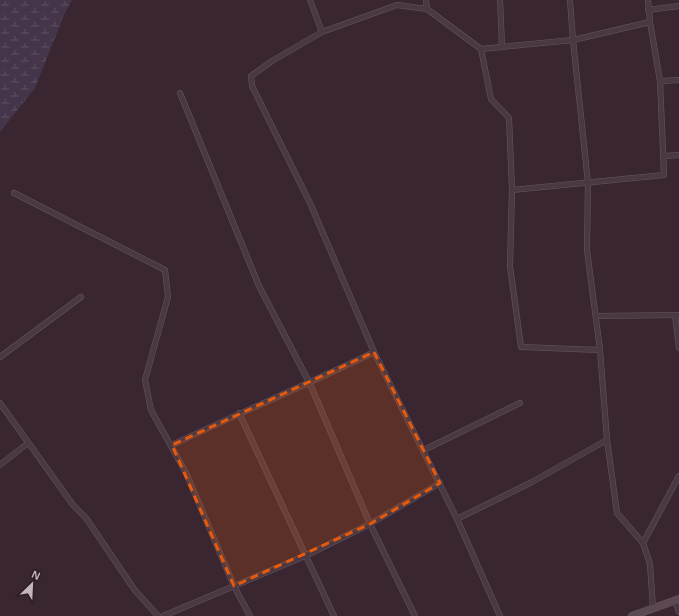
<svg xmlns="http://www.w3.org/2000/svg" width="679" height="616" font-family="Helvetica,sans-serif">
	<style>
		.wetland { fill: url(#wetland-marsh) }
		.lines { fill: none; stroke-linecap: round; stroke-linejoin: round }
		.street-casing { stroke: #685760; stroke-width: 6 }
		.secondary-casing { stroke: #685760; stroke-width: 8 }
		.street { stroke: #4a3942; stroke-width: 5 }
		.secondary { stroke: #5c4852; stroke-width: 7 }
		.marked { fill: #e8590c; fill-opacity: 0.2; stroke: #e8590c; stroke-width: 3; stroke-dasharray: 8 5; stroke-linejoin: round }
	</style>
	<defs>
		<pattern id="wetland-marsh" width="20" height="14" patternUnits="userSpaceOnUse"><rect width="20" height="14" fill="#44354a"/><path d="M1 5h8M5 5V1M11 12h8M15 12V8" fill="none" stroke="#5e5062"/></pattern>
	</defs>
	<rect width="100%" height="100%" fill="#392630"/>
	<polygon class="wetland" points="0,0 72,0 64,15 35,88 0,132"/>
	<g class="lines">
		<g class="street-casing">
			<g id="street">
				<polyline points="310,0 322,32"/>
				<polyline points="426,0 427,9"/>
				<polyline points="570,0 573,40 588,183 587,250 600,350 607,440 617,513 643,543 650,564 653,608"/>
				<polyline points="648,10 679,6"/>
				<polyline points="499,47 502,46 500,0"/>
				<polyline points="481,49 573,40 650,22"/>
				<polyline points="660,81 679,80"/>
				<polyline points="180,93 259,286 310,384 370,524 415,616"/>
				<polyline points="664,156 679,155"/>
				<polyline points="512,190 664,175 660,81 650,22 648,0"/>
				<polyline points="14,193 165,270 168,297 145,380 151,410 186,473 234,586 250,616"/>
				<polyline points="675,315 679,348"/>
				<polyline points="597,316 679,315"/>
				<polyline points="0,357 81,297"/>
				<polyline points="0,403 73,505 86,518 134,589 158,616"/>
				<polyline points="239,413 334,616"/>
				<path d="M 172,445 C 239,413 307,385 374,352"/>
				<polyline points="424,450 520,403"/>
				<polyline points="0,465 28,443"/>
				<polyline points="457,519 532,482 607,440"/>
				<polyline points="643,543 679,476"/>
				<polyline points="675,601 679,612"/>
				<polyline points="163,616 305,556 370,524 440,483"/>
				<polyline points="500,616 457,519 374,352 310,203 252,86 251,76 272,61 322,32 397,5 427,9 481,49 491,99 509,118 512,190 510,266 521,347 600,350"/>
			</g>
		</g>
		<g class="secondary-casing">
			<polyline id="secondary" points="632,616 679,599"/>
		</g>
		<use href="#street" class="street"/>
		<use href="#secondary" class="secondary"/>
	</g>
	<path class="marked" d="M 374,352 L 440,483 L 370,524 L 234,586 L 172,445 Z"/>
	<g transform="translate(32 584) rotate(24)" stroke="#2f1e27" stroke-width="3" paint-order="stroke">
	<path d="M0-3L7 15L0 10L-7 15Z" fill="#c5b5bd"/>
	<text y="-6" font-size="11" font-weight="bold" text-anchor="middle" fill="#c5b5bd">N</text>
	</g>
</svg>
